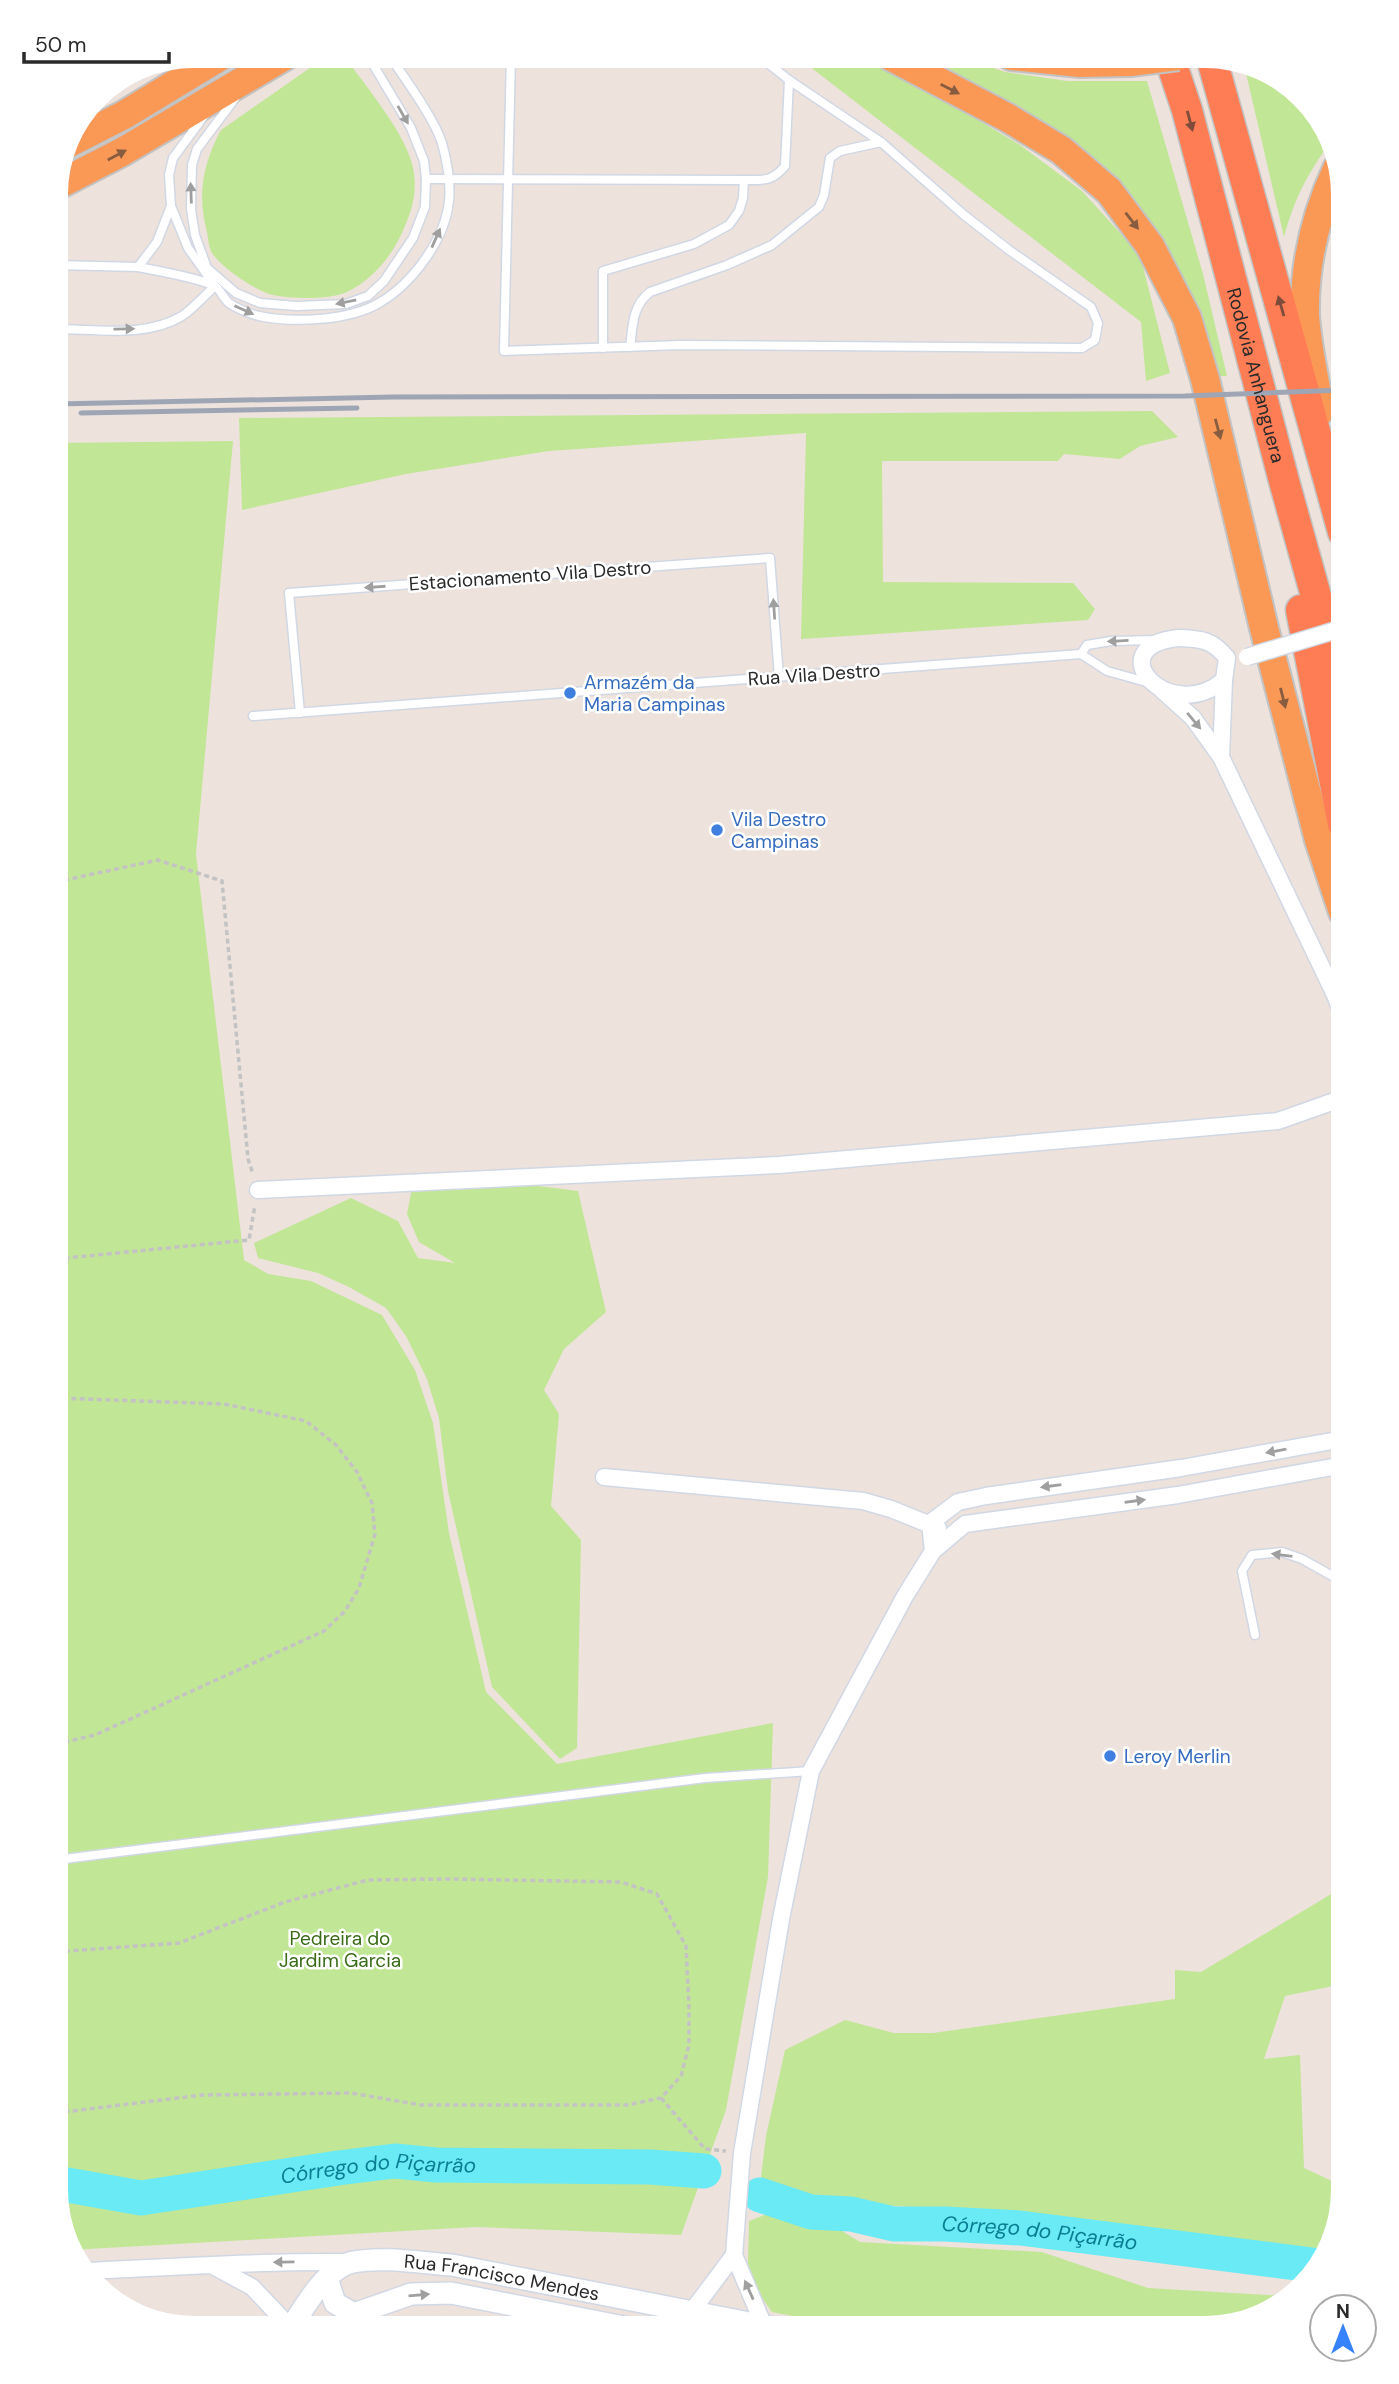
<svg xmlns="http://www.w3.org/2000/svg" width="1399" height="2384" font-family="'DM Sans',sans-serif">
	<style>
		.industrial { fill: #dddde5 }
		.green { fill: #c1e696 }
		.lines { fill: none; stroke-linecap: round; stroke-linejoin: round }
		.river { stroke: #6aeaf4; stroke-width: 35 }
		.service-casing { stroke: #d1d8e4; stroke-width: 11 }
		.minor-casing { stroke: #d1d8e4; stroke-width: 19 }
		.tertiary-casing { stroke: #d1d8e4; stroke-width: 24 }
		.trunk-casing { stroke: #c3c3c3; stroke-width: 32 }
		.motorway-casing { stroke: #c3c3c3; stroke-width: 33 }
		.path { stroke: #c3c3c3; stroke-width: 3.5; stroke-dasharray: 5 3.5; stroke-linecap: butt }
		.service { stroke: #fff; stroke-width: 8 }
		.minor { stroke: #fff; stroke-width: 16 }
		.tertiary { stroke: #fff; stroke-width: 21 }
		.trunk { stroke: #fa9856; stroke-width: 28 }
		.motorway { stroke: #ff7d55; stroke-width: 30 }
		.rail { stroke: #9ea6b5; stroke-width: 5 }
		.minor-bridge-casing { stroke: #d1d8e4; stroke-width: 19; stroke-linecap: butt }
		.trunk-bridge-casing { stroke: #c3c3c3; stroke-width: 32; stroke-linecap: butt }
		.minor-bridge { stroke: #fff; stroke-width: 16 }
		.trunk-bridge { stroke: #fa9856; stroke-width: 28 }
		.oneway { fill: #885c3e }
		.oneway2 { fill: #9f9f9f }
		.oneway3 { fill: #7f4b3b }
		.shop-dot { fill: #3f7fe0; stroke: #fff; stroke-width: 2.5 }
		.labels { text-anchor: middle; stroke-width: 5; stroke-linejoin: round; paint-order: stroke }
		.street-label { font-size: 19px; fill: #2a2a2a; stroke: #fff }
		.shop-label { font-size: 19px; fill: #366cbe; stroke: #fff; text-anchor: start }
		.park-label { font-size: 19px; fill: #396b17; stroke: #fff }
		.water-label { font-size: 21px; font-style: italic; fill: #097e93; stroke: #fff }
	</style>
	<rect width="100%" height="100%" fill="#ede2dc"/>
	<polygon class="industrial" points="166,62 149,72 96,97 142,66"/>
	<g class="green">
		<path d="M 327,56 L 344,56 C 364,84 404,131 412,164 C 419,190 412,212 401,235 C 389,260 371,280 347,292 C 329,300 293,299 273,295 C 256,291 222,268 212,253 C 209,248 208,238 207,232 C 197,195 203,163 221,130 Z"/>
		<polygon points="796,56 870,56 1020,145 1082,191 1140,255 1170,373 1146,381 1141,322"/>
		<polygon points="926,56 959,56 1005,72 1067,81 1147,81 1203,274 1227,376 1214,376 1077,148 1014,105"/>
		<path d="M 1261,72 L 1282,80 L 1329,134 L 1331,141 C 1307,175 1295,197 1284,237 L 1246,73 Z"/>
		<polygon points="1152,411 1178,437 1140,446 1120,459 1064,454 1058,461 882,461 883,582 1073,583 1095,609 1088,620 801,639 806,433 549,451 406,474 242,510 239,418"/>
		<polygon points="233,441 196,854 244,1260 268,1274 311,1281 382,1315 415,1370 433,1423 449,1533 486,1692 557,1764 773,1723 768,1877 726,2110 681,2235 475,2227 70,2250 56,2189 56,443"/>
		<polygon points="522,1184 578,1191 606,1312 564,1349 544,1390 559,1414 551,1506 581,1540 577,1748 560,1759 492,1687 448,1491 439,1418 427,1379 406,1336 386,1308 349,1287 318,1273 258,1258 254,1243 351,1198 398,1221 418,1258 455,1263 419,1242 407,1214 412,1188"/>
		<polygon points="1343,1887 1343,1984 1285,1996 1264,2059 1300,2055 1304,2168 1332,2181 1343,2180 1343,2190 1323,2255 1037,2218 899,2206 819,2204 760,2185 766,2136 785,2050 845,2020 894,2033 933,2033 1175,1999 1175,1970 1201,1972"/>
		<polygon points="767,2214 834,2226 860,2242 1042,2252 1148,2288 1286,2296 1265,2314 1204,2328 855,2328 772,2312 752,2284 748,2263 749,2221"/>
	</g>
	<g class="lines">
		<g class="river">
			<path id="s1" d="M 56,2183 L 141,2198 L 338,2168 L 395,2161 L 436,2165 L 650,2167 L 704,2171"/>
			<path id="s2" d="M 760,2195 L 811,2212 L 851,2214 L 894,2224 L 944,2224 L 1020,2228 L 1320,2266"/>
		</g>
		<g class="service-casing">
			<g id="service">
				<polyline points="511,56 504,351 681,345 1082,348 1095,340 1098,323 1091,307 1009,250 964,215 881,142 789,80 759,56"/>
				<polyline points="236,97 197,149 192,165 191,209 195,235 207,268 236,293 260,303 296,306 346,304 368,296 384,281 413,238 425,207 426,179 424,161 411,128 368,56"/>
				<path d="M 426,179 L 744,180 C 763,180 772,182 785,166 L 789,80"/>
				<polyline points="56,265 138,267 157,242 171,206 169,175 173,158 204,116"/>
				<path d="M 138,267 C 154,270 204,279 216,287 C 221,291 224,299 229,303 C 236,308 250,314 259,316 C 292,323 349,321 379,303 C 412,284 445,240 449,201 C 451,184 447,160 442,143 C 433,116 406,81 390,56"/>
				<path d="M 56,329 C 96,329 146,338 182,316 C 194,308 204,296 215,286 L 188,248 L 171,206"/>
				<path d="M 630,347 C 633,325 632,306 650,292 L 727,265 L 772,245 L 819,207 L 824,195 L 830,158 L 840,151 L 881,142"/>
				<polyline points="603,348 603,271 694,244 729,225 739,211 743,198 744,180"/>
				<polyline points="1081,654 1087,645 1111,641 1158,640"/>
				<polyline points="300,713 289,593 770,558 779,677"/>
				<polyline points="253,716 1081,654 1107,671 1150,683"/>
				<polyline points="1255,1635 1242,1571 1252,1555 1282,1552 1302,1559 1343,1582"/>
				<polyline points="56,1860 705,1778 811,1771"/>
			</g>
		</g>
		<g class="minor-casing">
			<g id="minor">
				<path d="M 1178,638 C 1201,639 1212,639 1227,658 L 1224,680 C 1169,727 1097,647 1178,638 Z"/>
				<polyline points="1162,690 1193,718 1221,757 1335,995 1343,1016"/>
				<polyline points="1221,757 1224,680"/>
				<polyline points="258,1190 779,1165 1278,1121 1343,1098"/>
				<polyline points="604,1477 863,1501 891,1509 938,1528"/>
				<polyline points="933,1551 930,1523 958,1502 986,1496 1181,1468 1343,1439"/>
				<polyline points="213,2266 252,2287 291,2328"/>
				<path d="M 88,2271 C 176,2267 263,2261 351,2262"/>
				<polyline points="692,2311 734,2255"/>
				<polyline points="764,2326 734,2255 742,2153 781,1919 811,1771 905,1596 933,1551 965,1524 1178,1495 1343,1465"/>
			</g>
		</g>
		<g class="tertiary-casing">
			<g id="tertiary">
				<polyline points="327,2278 335,2303 354,2314"/>
				<path id="s3" d="M 291,2328 C 304,2307 327,2267 353,2262 C 383,2256 421,2263 452,2265 L 775,2328"/>
				<polyline points="340,2328 354,2314 411,2294 451,2293 629,2328"/>
			</g>
		</g>
		<g class="trunk-casing">
			<g id="trunk">
				<polyline points="890,56 1008,118 1061,150 1109,191 1150,246 1187,318 1205,379 1264,628 1319,840 1343,912"/>
				<polyline points="1011,56 1080,63 1130,62"/>
				<polyline points="67,144 124,115 221,56"/>
				<polyline points="56,186 122,152 285,56"/>
				<path d="M 1320,411 C 1315,380 1307,347 1305,315 C 1304,265 1316,214 1337,169"/>
			</g>
		</g>
		<g class="motorway-casing">
			<g id="motorway">
				<path id="s4" d="M 1169,56 L 1187,110 L 1284,481 L 1343,693"/>
				<polyline points="1211,56 1343,532"/>
				<polyline points="1301,610 1343,824"/>
			</g>
		</g>
		<g class="path">
			<polyline points="56,882 158,860 222,881 248,1159 253,1174"/>
			<polyline points="56,1259 249,1240 255,1205"/>
			<polyline points="56,1744 95,1735 324,1631 345,1611 359,1588 375,1534 372,1503 357,1472 336,1445 306,1421 224,1404 56,1398"/>
			<polyline points="661,2098 705,2149 726,2151"/>
			<polyline points="56,2113 202,2095 351,2093 421,2105 627,2105 661,2098 681,2076 689,2045 689,2007 686,1946 657,1894 621,1882 449,1879 368,1880 285,1902 179,1943 68,1951 56,1949"/>
		</g>
		<use href="#service" class="service"/>
		<use href="#minor" class="minor"/>
		<use href="#tertiary" class="tertiary"/>
		<use href="#trunk" class="trunk"/>
		<use href="#motorway" class="motorway"/>
		<g class="rail">
			<polyline points="56,404 393,397 1185,396 1343,390"/>
			<polyline points="81,413 357,408"/>
		</g>
		<g class="minor-bridge-casing">
			<polyline id="minor-bridge" points="1247,657 1343,628"/>
		</g>
		<g class="trunk-bridge-casing">
			<polyline id="trunk-bridge" points="1130,62 1178,56"/>
		</g>
		<use href="#minor-bridge" class="minor-bridge"/>
		<use href="#trunk-bridge" class="trunk-bridge"/>
	</g>
	<defs><path id="oneway-solid" d="M-6-.8H1V-3.2L6.5 0L1 3.2V.8H-6Z" transform="scale(1.75)"/></defs>
	<g class="oneway">
		<use href="#oneway-solid" transform="translate(950 89) rotate(27)"/>
		<use href="#oneway-solid" transform="translate(117 155) rotate(-28)"/>
		<use href="#oneway-solid" transform="translate(1132 221) rotate(52)"/>
		<use href="#oneway-solid" transform="translate(1218 429) rotate(75)"/>
		<use href="#oneway-solid" transform="translate(1283 698) rotate(76)"/>
	</g>
	<g class="oneway2">
		<use href="#oneway-solid" transform="translate(403 115) rotate(60)"/>
		<use href="#oneway-solid" transform="translate(191 193) rotate(-92)"/>
		<use href="#oneway-solid" transform="translate(436 238) rotate(-66)"/>
		<use href="#oneway-solid" transform="translate(346 302) rotate(168)"/>
		<use href="#oneway-solid" transform="translate(244 310) rotate(24)"/>
		<use href="#oneway-solid" transform="translate(124 329) rotate(-1)"/>
		<use href="#oneway-solid" transform="translate(375 587) rotate(176)"/>
		<use href="#oneway-solid" transform="translate(774 609) rotate(-94)"/>
		<use href="#oneway-solid" transform="translate(1118 641) rotate(177)"/>
		<use href="#oneway-solid" transform="translate(1194 721) rotate(50)"/>
		<use href="#oneway-solid" transform="translate(1276 1451) rotate(170)"/>
		<use href="#oneway-solid" transform="translate(1051 1486) rotate(172)"/>
		<use href="#oneway-solid" transform="translate(1135 1501) rotate(-8)"/>
		<use href="#oneway-solid" transform="translate(1282 1555) rotate(-173)"/>
		<use href="#oneway-solid" transform="translate(284 2262) rotate(179)"/>
		<use href="#oneway-solid" transform="translate(749 2290) rotate(-114)"/>
		<use href="#oneway-solid" transform="translate(419 2295) rotate(-5)"/>
	</g>
	<g class="oneway3">
		<use href="#oneway-solid" transform="translate(1190 121) rotate(75)"/>
		<use href="#oneway-solid" transform="translate(1281 306) rotate(-106)"/>
	</g>
	<g class="shop-dot">
		<circle cx="570" cy="693" r="7"/>
		<circle cx="717" cy="830" r="7"/>
		<circle cx="1110" cy="1756" r="7"/>
	</g>
	<g class="labels">
		<g class="street-label">
			<text dy="7" stroke="none"><textPath href="#s4" startOffset="331">Rodovia Anhanguera</textPath></text>
			<text transform="translate(530 575) rotate(-4)" y="7">Estacionamento Vila Destro</text>
			<text transform="translate(814 674) rotate(-4)" y="7">Rua Vila Destro</text>
			<text dy="7" stroke="none"><textPath href="#s3" startOffset="243">Rua Francisco Mendes</textPath></text>
		</g>
		<g class="shop-label">
			<text x="584" y="689">Armazém da<tspan x="584" dy="22">Maria Campinas</tspan></text>
			<text x="731" y="826">Vila Destro<tspan x="731" dy="22">Campinas</tspan></text>
			<text x="1124" y="1763">Leroy Merlin</text>
		</g>
		<g class="park-label">
			<text x="340" y="1945">Pedreira do<tspan x="340" dy="22">Jardim Garcia</tspan></text>
		</g>
		<g class="water-label">
			<text dy="7" stroke="none"><textPath href="#s1" startOffset="326">Córrego do Piçarrão</textPath></text>
			<text dy="7" stroke="none"><textPath href="#s2" startOffset="284">Córrego do Piçarrão</textPath></text>
		</g>
	</g>
	<path d="M0 0H1399V2384H0ZM194 68H1205A126 126 0 0 1 1331 194V2190A126 126 0 0 1 1205 2316H194A126 126 0 0 1 68 2190V194A126 126 0 0 1 194 68Z" fill="#fff" fill-rule="evenodd"/>
	<g transform="translate(1343 2328)"><circle r="33" fill="#ffffff" stroke="#aaaaaa" stroke-width="2"/>
	<path d="M0-5L12 26L0 18L-12 26Z" fill="#3783ff"/>
	<text y="-10" font-size="19" font-weight="bold" text-anchor="middle" fill="#2a2a2a">N</text>
	</g>
	<path d="M24 52v10h145v-10" fill="none" stroke="#2a2a2a" stroke-width="3.5"/>
	<text x="35" y="52" font-size="21" fill="#2a2a2a" stroke="#ffffff" stroke-width="5" paint-order="stroke">50 m</text>
</svg>
